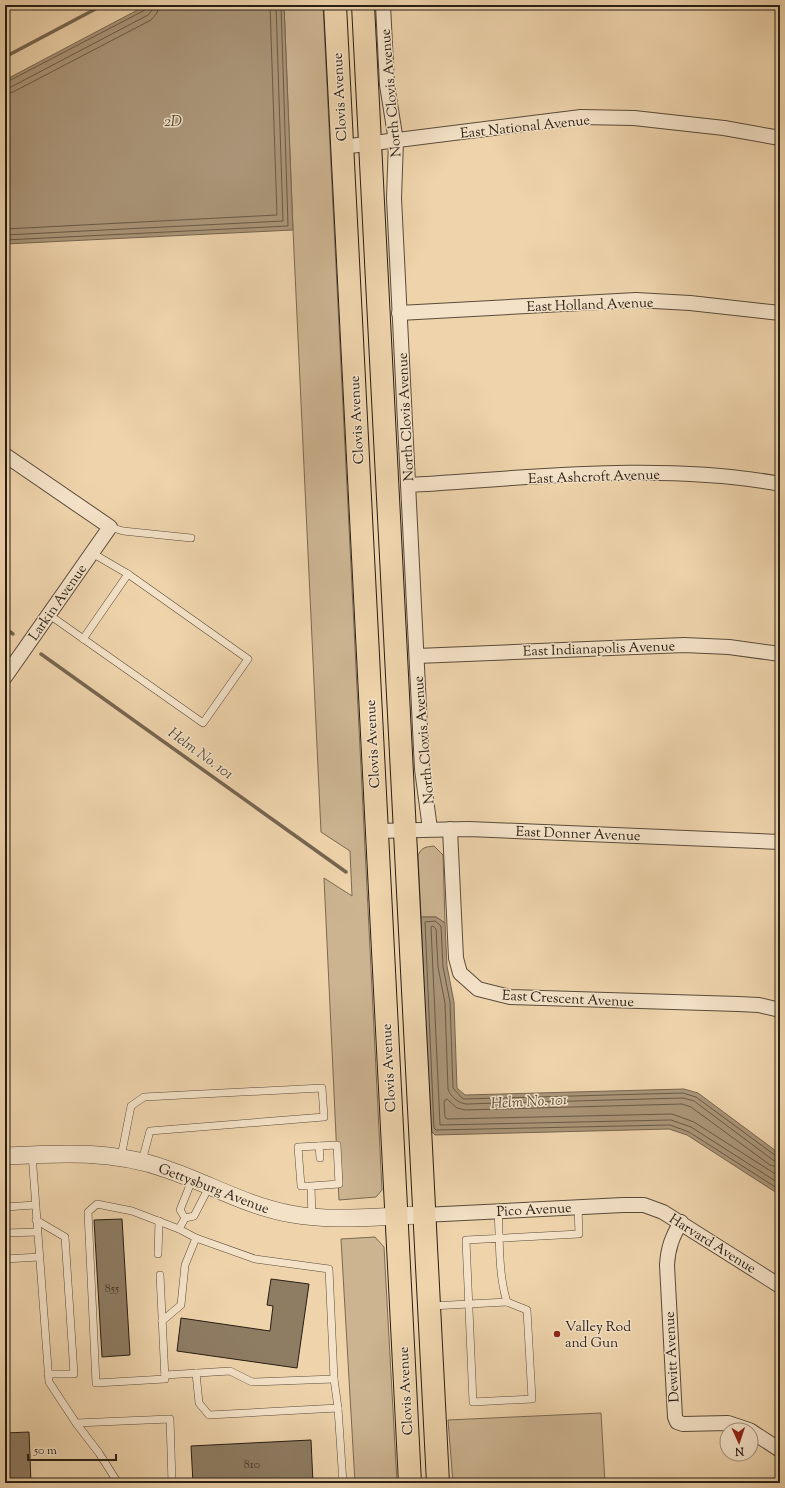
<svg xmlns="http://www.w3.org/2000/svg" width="785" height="1488" font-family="'Sorts Mill Goudy',serif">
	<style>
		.green { fill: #ccb491; stroke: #7a6952 }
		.water { fill: #aa9578; stroke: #766550 }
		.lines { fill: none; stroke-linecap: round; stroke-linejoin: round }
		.shore { stroke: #685a46; stroke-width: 1 }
		.stream { stroke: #766550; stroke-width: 3.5 }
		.building { fill: #8e7c63; stroke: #271e14 }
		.service-casing { stroke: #594b3a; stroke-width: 8 }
		.minor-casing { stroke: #594b3a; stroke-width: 16 }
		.tertiary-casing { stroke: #594b3a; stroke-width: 18 }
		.primary-casing { stroke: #271e14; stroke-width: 24 }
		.service { stroke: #f4e2c8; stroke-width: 7 }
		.minor { stroke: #f4e2c8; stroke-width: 14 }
		.tertiary { stroke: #f4e2c8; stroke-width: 17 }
		.primary { stroke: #eed3ab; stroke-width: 22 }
		.poi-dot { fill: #8f2418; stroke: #f4e2c8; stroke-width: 1.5 }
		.labels { text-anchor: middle; stroke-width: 3; stroke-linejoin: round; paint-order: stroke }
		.number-label { font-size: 12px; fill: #413628 }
		.street-label { font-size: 14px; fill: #271e14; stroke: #f4e2c8 }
		.poi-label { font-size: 14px; fill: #271e14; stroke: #f4e2c8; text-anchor: start }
		.water-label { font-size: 15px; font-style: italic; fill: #554837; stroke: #f4e2c8 }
	</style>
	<rect width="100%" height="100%" fill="#eed3ab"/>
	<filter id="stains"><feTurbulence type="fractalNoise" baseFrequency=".005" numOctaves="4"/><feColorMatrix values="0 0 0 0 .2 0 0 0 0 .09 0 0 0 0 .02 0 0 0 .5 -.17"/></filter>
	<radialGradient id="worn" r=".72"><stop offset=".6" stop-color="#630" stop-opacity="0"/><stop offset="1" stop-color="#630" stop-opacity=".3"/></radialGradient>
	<g class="green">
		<polygon points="284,5 323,5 382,1190 376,1197 339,1200 324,878 352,896 350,851 321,832 293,230"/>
		<path d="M 434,846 L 443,855 L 445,923 L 436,917 L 421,917 L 418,856 C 421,847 426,847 434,846 Z"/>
		<polygon points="375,1237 384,1247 397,1483 355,1483 341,1239"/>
		<polygon points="601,1413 605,1483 453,1483 448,1420"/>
	</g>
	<g class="water">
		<polygon points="147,5 284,5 293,230 5,244 5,80"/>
		<polygon points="421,917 436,917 445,923 447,966 454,1002 457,1088 465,1095 684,1089 698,1093 780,1154 780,1195 687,1135 669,1129 435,1135 430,1130"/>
	</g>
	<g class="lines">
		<g class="shore">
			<polyline points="5,83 145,10 148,5"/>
			<polyline points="5,88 11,87 148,15 152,10 153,5"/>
			<polyline points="5,94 13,92 151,20 157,13 159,5"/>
			<polyline points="5,229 277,215 270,5"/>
			<polyline points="5,235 283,221 276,5"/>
			<polyline points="5,240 288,226 281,5"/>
			<polyline points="780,1157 776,1156 696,1097 683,1093 463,1099 453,1088 450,1002 443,967 441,926 435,921 425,922 434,1128 436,1130 670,1125 689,1132 780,1190"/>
			<path d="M 780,1162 L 773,1160 L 694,1101 L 683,1098 L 466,1104 C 458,1103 450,1096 448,1089 L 445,1003 L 438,967 L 436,929 L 433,926 L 431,927 L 440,1125 L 671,1120 L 691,1127 L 780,1184"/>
			<polyline points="780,1168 770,1165 691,1107 682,1104 465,1110 457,1108 447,1099 444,1101 445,1117 447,1119 672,1114 694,1122 780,1177"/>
		</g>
		<g class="stream">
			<polyline points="5,57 103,5"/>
			<polyline points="5,628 13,634"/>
			<polyline points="41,654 346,872"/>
		</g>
	</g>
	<g class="building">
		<polygon points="122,1219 130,1355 102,1357 94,1220"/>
		<polygon points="271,1279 309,1284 297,1368 177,1351 181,1318 270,1331 273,1306 267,1305"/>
		<polygon points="29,1432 31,1483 5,1483 5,1433"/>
		<polygon points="311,1440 313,1483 193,1483 191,1446"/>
	</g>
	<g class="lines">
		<g class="service-casing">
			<g id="service">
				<polyline points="110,527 123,531 191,538"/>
				<polyline points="48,614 203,723 248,659 128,574 92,553"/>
				<polyline points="83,639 128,574"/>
				<polyline points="319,1146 320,1158"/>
				<polyline points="32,1154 49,1382 76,1423 170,1419 172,1483"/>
				<polyline points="121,1157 131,1106 144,1097 322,1088 324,1117 150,1131 142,1161"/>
				<polyline points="311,1186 339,1184 337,1145 298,1147 301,1186 311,1186 312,1218"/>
				<polyline points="5,1207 35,1205"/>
				<path d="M 498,1211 C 500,1240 498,1274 507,1302 L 527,1310 L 532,1399 L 473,1402 L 466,1240 L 579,1234 L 578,1207"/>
				<polyline points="185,1218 194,1216 209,1187"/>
				<polyline points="185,1218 180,1210 192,1180"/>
				<polyline points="36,1220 65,1237 74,1374 48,1374"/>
				<polyline points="5,1233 37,1232"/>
				<polyline points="158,1254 159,1221"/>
				<polyline points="5,1259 39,1257"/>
				<polyline points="160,1275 165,1379 96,1383 88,1212 97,1204 132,1211 179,1229 185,1218"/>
				<polyline points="431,1306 507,1302"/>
				<polyline points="162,1321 181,1305 185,1265 196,1238 179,1229"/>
				<polyline points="196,1373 199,1403 209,1415 338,1408 343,1483"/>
				<polyline points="165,1375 230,1371 252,1382 334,1379 329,1269 255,1259 196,1238"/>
				<polyline points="334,1379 338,1408"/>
				<polyline points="76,1423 99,1453 118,1483"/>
			</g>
		</g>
		<g class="minor-casing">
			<g id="minor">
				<polyline points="383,5 387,85 396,141 394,198 422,769 430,829"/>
				<polyline points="342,147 581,117 634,118 724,128 780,138"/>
				<polyline points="399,313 636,300 690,303 780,313"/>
				<polyline points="5,455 110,527 5,677"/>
				<path d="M 408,485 C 528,478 662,462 780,484"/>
				<polyline points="417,656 684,645 729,647 780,654"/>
				<polyline points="450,829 456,958 460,973 478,989 510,997 738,1004 759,1005 780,1010"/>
				<polyline points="376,831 469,829 780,842"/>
				<polyline points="423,1215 623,1205 644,1205 663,1212 780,1286"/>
				<path d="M 681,1222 C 672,1237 668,1248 667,1265 L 675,1417 L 677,1422 L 683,1424 L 728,1423 L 749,1430"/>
				<polyline points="751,1431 780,1450"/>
			</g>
		</g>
		<g class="tertiary-casing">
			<path id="tertiary" d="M 5,1156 C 60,1153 114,1150 166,1169 C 208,1183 246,1206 291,1214 C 335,1222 379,1216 423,1215"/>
		</g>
		<g class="primary-casing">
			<g id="primary">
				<polyline points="335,5 410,1483"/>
				<polyline points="363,5 438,1483"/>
			</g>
		</g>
		<use href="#service" class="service"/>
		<use href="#minor" class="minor"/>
		<use href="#tertiary" class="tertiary"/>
		<use href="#primary" class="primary"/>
	</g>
	<circle class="poi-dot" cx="557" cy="1334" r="4"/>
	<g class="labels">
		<g class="number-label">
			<text x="112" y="1292">855</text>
			<text x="252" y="1468">810</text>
		</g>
		<g class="street-label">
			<text transform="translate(390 93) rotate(-95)" y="5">North Clovis Avenue</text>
			<text transform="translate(339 97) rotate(-93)" y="5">Clovis Avenue</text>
			<text transform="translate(525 126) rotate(-6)" y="5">East National Avenue</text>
			<text transform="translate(590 304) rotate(-2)" y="5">East Holland Avenue</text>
			<text transform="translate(405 417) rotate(-93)" y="5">North Clovis Avenue</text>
			<text transform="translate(356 420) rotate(-93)" y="5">Clovis Avenue</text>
			<text transform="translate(594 476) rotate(-2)" y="5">East Ashcroft Avenue</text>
			<text transform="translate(57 602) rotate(-55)" y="5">Larkin Avenue</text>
			<text transform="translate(599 648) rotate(-2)" y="5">East Indianapolis Avenue</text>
			<text transform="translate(423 740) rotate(-95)" y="5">North Clovis Avenue</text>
			<text transform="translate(372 744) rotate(-93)" y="5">Clovis Avenue</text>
			<text transform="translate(578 833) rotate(2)" y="5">East Donner Avenue</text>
			<text transform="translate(568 998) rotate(3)" y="5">East Crescent Avenue</text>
			<text transform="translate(388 1068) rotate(-93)" y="5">Clovis Avenue</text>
			<text transform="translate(214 1188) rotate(21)" y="5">Gettysburg Avenue</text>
			<text transform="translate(534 1209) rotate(-3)" y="5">Pico Avenue</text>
			<text transform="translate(713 1243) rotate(32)" y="5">Harvard Avenue</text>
			<text transform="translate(671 1357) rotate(-93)" y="5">Dewitt Avenue</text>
			<text transform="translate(405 1391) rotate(-93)" y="5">Clovis Avenue</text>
		</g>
		<g class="poi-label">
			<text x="565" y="1331">Valley Rod<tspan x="565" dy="16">and Gun</tspan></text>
		</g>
		<g class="water-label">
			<text x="173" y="126">2D</text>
			<text transform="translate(201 753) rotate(36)" y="5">Helm No. 101</text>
			<text transform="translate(529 1101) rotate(-3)" y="5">Helm No. 101</text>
		</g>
	</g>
	<rect width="785" height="1488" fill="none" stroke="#eed3ab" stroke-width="20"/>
	<rect x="6" y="6" width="773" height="1476" fill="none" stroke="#271e14" stroke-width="2"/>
	<rect x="10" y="10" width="765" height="1468" fill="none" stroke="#271e14"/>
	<g transform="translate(739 1442) rotate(177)"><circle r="19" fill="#f4e2c8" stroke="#a29480"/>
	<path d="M0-3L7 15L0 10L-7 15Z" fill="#8f2418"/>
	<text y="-6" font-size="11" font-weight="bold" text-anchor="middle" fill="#271e14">N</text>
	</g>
	<path d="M28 1454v6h88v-6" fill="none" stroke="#271e14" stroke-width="2"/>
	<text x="34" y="1454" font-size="12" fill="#271e14" stroke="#f4e2c8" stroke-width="3" paint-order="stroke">50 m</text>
	<rect width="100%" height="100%" filter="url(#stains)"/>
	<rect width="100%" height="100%" fill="url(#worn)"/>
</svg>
